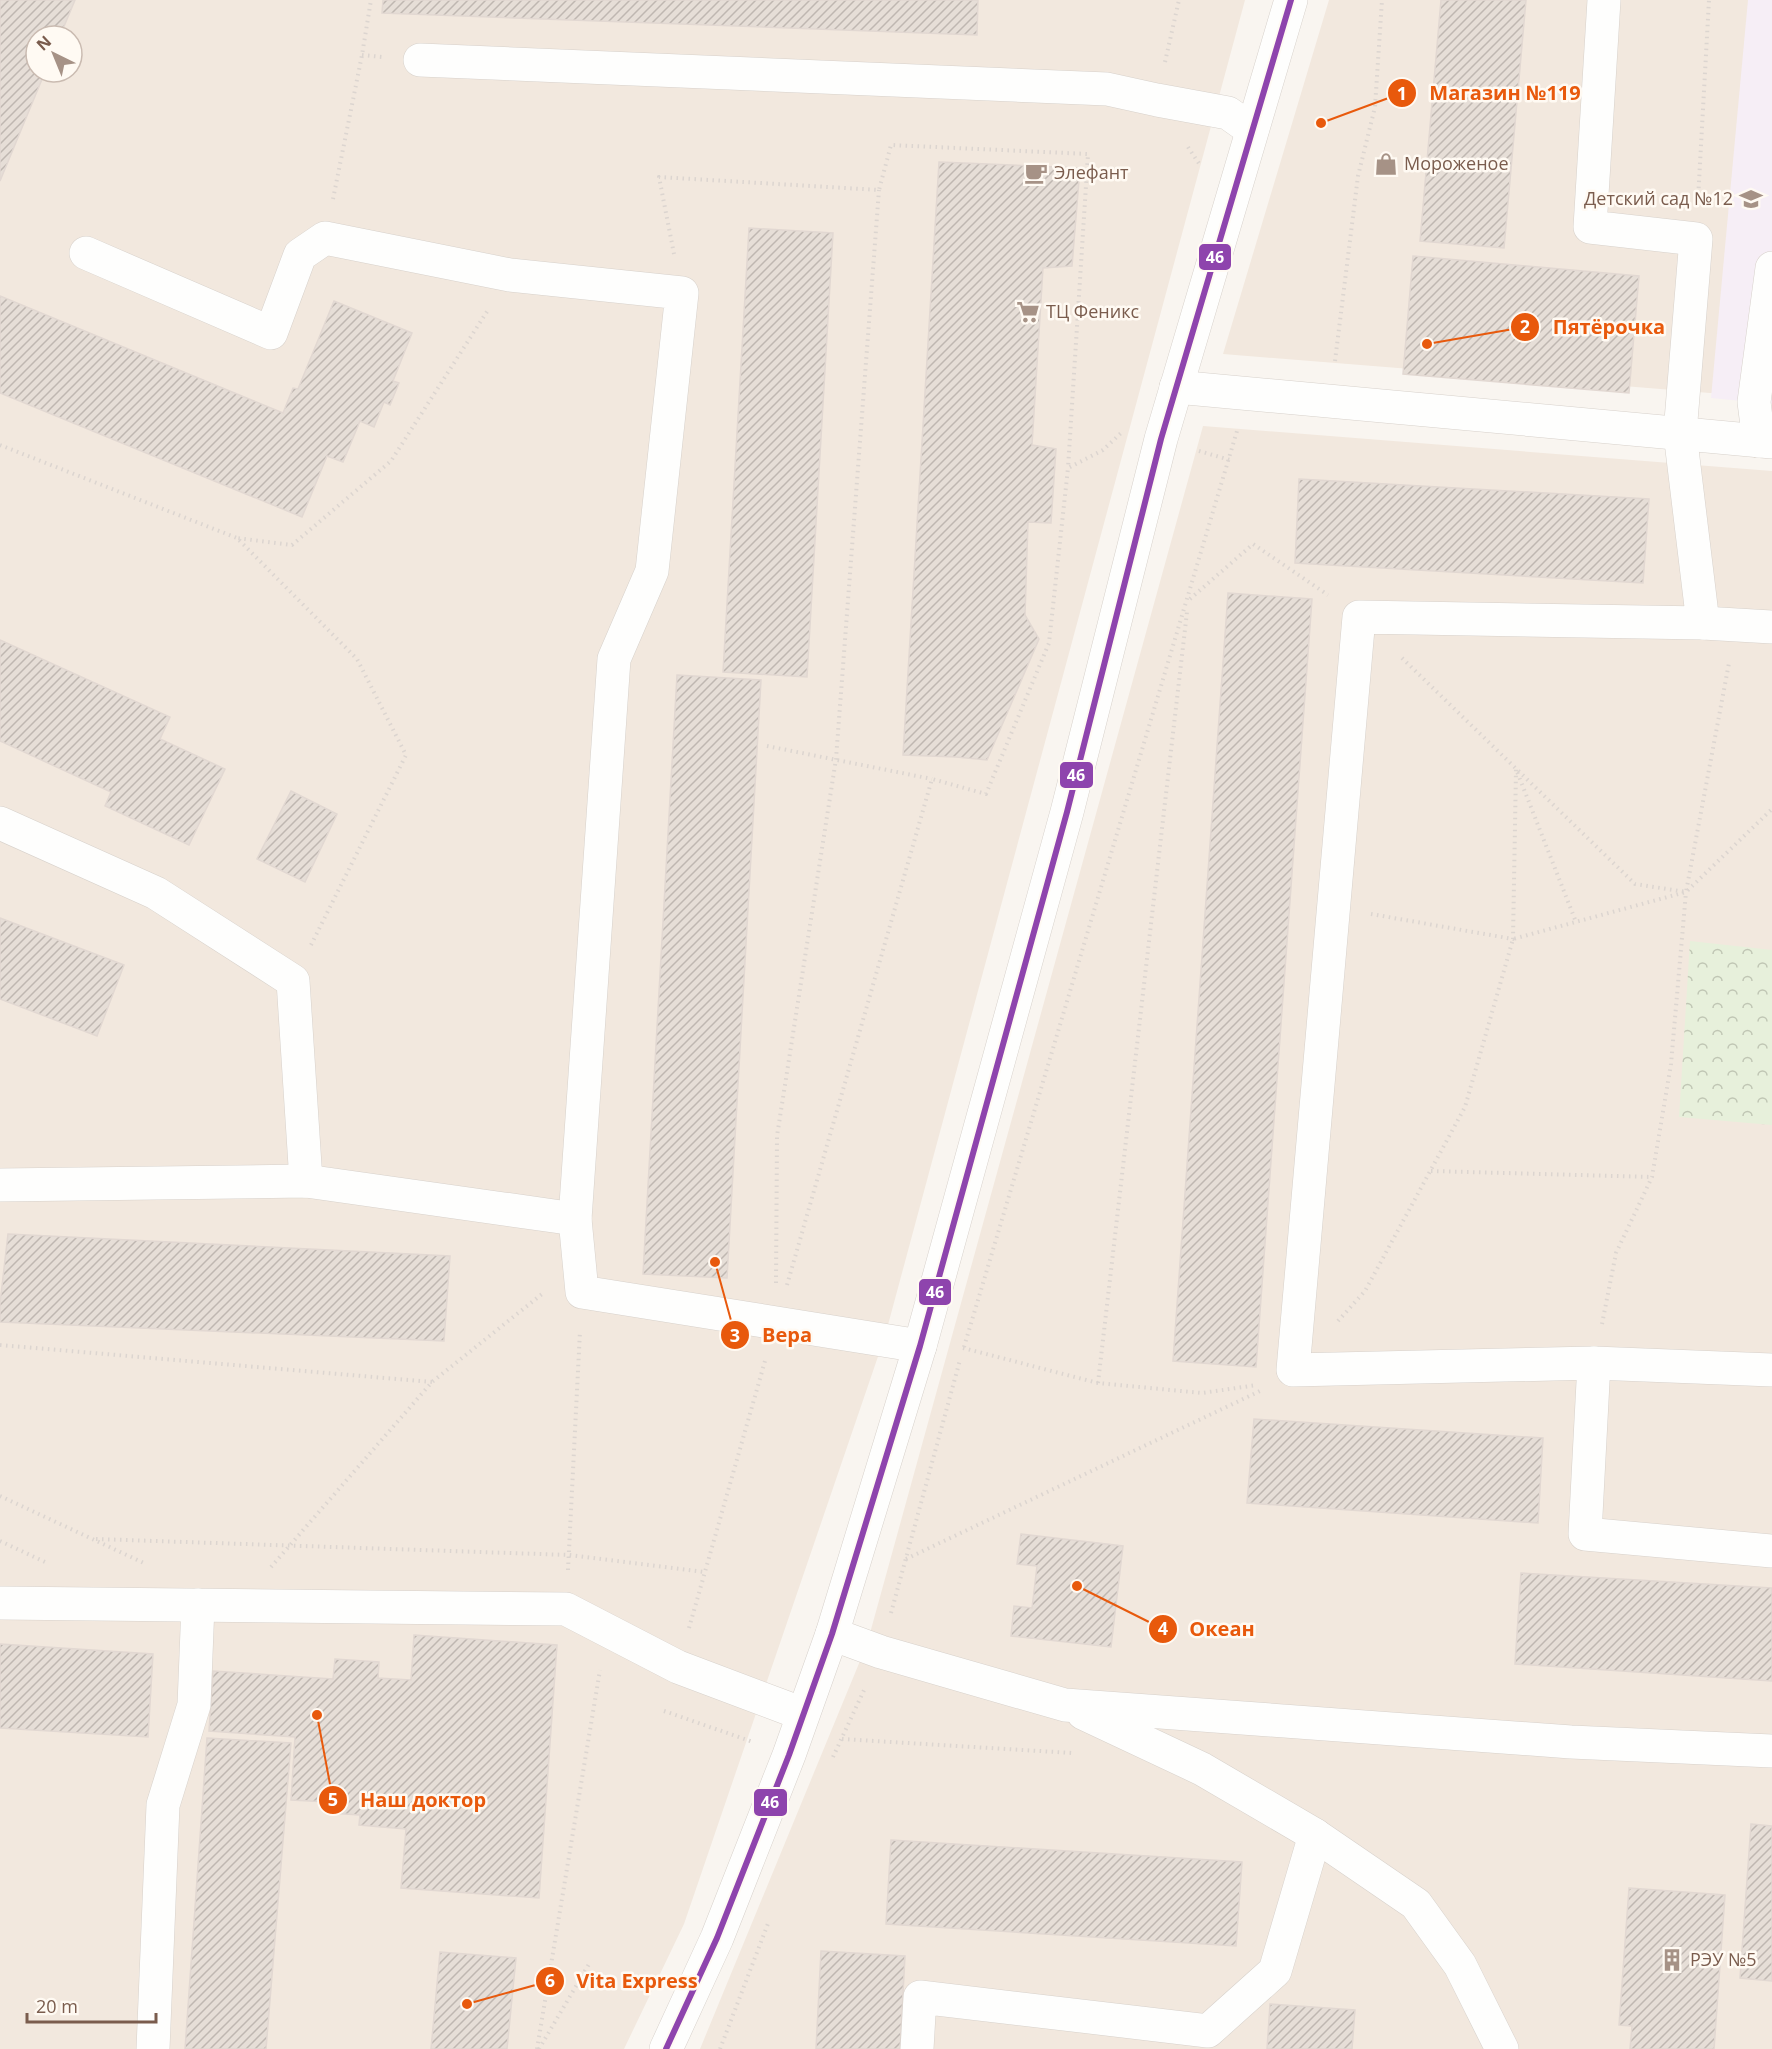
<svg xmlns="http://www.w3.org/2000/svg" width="1772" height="2049" font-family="'Open Sans',sans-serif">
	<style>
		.residential { fill: #f2e8de; fill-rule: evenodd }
		.education { fill: #f6eef6 }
		.park { fill: url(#park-crowns) }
		.building { fill: url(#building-hatch); stroke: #e2d8d2; stroke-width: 1.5 }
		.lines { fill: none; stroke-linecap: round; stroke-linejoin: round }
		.minor-casing { stroke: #d7d1cb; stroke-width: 34 }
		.path { stroke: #dcd5d0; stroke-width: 4; stroke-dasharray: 1.5 4.5; stroke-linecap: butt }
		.minor { stroke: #fefefd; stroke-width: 33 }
		.bus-1-casing { stroke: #fffaf3; stroke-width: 10 }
		.bus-1 { stroke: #8e44ad; stroke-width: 6 }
		.labels { text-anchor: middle; stroke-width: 5; stroke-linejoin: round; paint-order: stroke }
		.poi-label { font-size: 18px; fill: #7a5c4d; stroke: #fffaf3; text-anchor: start }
		.leader { fill: none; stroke: #e8590c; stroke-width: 2 }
		.callout-dot { fill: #e8590c; stroke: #fffaf3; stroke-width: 2 }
		.mark-label { font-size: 18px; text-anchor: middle; font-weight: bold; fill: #fff }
		.callout-label { font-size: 20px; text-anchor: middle; font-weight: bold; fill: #e8590c; stroke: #fffaf3; stroke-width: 5; stroke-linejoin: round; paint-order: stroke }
		.line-badge { stroke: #fffaf3; stroke-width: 2 }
		.badge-label { font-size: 16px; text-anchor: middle; font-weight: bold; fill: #fff }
	</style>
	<defs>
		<pattern id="park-crowns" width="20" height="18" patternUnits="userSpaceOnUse" patternTransform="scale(1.5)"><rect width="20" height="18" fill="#e7f0db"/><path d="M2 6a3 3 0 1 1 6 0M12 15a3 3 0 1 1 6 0" fill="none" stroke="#c0c6b4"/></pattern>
		<pattern id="building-hatch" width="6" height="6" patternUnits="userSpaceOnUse" patternTransform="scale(1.5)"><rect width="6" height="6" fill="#e6ded7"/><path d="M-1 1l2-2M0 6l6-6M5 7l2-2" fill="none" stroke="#bfb7b1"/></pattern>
	</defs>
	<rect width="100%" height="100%" fill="#f9f5f0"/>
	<g class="residential">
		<path d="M 0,0 L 1245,0 L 885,1336 L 684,1924 L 624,2049 L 0,2049 ZM 36,36 L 72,36 L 72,72 L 36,72 Z"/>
		<polygon points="1329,0 1772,0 1772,398 1223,354"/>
		<polygon points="1203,426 1772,471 1772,2049 700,2049 867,1644"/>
	</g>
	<polygon class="education" points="1748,0 1772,0 1772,404 1711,398"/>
	<polygon class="park" points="1690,941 1772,950 1772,1125 1679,1117"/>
	<g class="building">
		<polygon points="0,0 75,0 60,36 36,36 36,72 45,72 0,181"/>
		<polygon points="383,0 978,0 977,35 382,13"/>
		<polygon points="1441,0 1526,0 1504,248 1420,241"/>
		<polygon points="939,162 1080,168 1072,266 1043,268 1032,445 1056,449 1051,523 1028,522 1025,615 1039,639 987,760 956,757 903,755"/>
		<polygon points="749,228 833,233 807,677 723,672"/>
		<polygon points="1413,256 1639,276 1629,393 1403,374"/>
		<polygon points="0,296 283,413 293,388 298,389 334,301 412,333 393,381 399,383 390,405 384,402 374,427 360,421 343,462 327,456 302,517 0,393"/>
		<polygon points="1299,479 1649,499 1643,583 1295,563"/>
		<polygon points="1228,593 1312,599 1256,1367 1173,1361"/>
		<polygon points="0,640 170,717 160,739 225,769 189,845 105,806 111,792 0,741"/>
		<polygon points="677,675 761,680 727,1278 643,1274"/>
		<polygon points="291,791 337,814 305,882 257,859"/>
		<polygon points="0,918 124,965 97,1036 0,999"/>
		<polygon points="8,1234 450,1256 444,1341 0,1322 0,1303"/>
		<polygon points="1254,1419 1543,1438 1538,1523 1247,1503"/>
		<polygon points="1021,1534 1123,1546 1111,1647 1011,1636 1014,1606 1032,1608 1037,1566 1017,1564"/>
		<polygon points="1521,1573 1772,1588 1772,1681 1515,1664"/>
		<polygon points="414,1635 557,1645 539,1898 401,1888 406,1829 359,1825 360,1815 329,1813 329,1802 291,1800 295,1737 209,1731 213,1671 333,1679 335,1659 379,1662 378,1678 411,1680"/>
		<polygon points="0,1644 153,1654 148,1737 0,1728"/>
		<polygon points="207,1738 291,1743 266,2049 185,2049"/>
		<polygon points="1751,1824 1772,1826 1772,1981 1740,1978"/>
		<polygon points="891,1840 1242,1862 1236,1946 886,1924"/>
		<polygon points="1629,1888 1725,1895 1714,2049 1630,2049 1632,2026 1619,2025"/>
		<polygon points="821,1951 905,1956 900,2049 816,2049"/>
		<polygon points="440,1952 516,1958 507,2049 431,2049"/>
		<polygon points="1270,2004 1355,2010 1352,2049 1267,2049"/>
	</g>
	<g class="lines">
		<g class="minor-casing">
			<g id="minor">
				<polyline points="1604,0 1590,227 1696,239 1680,433 1703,623 1359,617 1293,1370 1594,1363 1585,1534 1772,1551"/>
				<polyline points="420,60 1107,89 1157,100 1228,113 1252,130"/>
				<polyline points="86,253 271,333 300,255 325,238 510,275 682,293 652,571 614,659 575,1219 582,1292 920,1346"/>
				<polyline points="1176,387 1772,442"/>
				<polyline points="1759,441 1754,402 1772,268"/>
				<polyline points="1703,623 1772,627"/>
				<polyline points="0,823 156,893 293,981 306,1181"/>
				<polyline points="0,1185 306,1181 575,1219"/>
				<polyline points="1594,1363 1772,1370"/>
				<polyline points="0,1603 566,1609 678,1667 803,1714"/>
				<polyline points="832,1634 881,1652 1065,1705 1571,1742 1772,1751"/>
				<polyline points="1083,1713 1202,1769 1315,1835 1416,1904 1460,1965 1502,2049"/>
				<polyline points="153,2049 163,1805 194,1705 198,1605"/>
				<polyline points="666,2049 717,1938 789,1755 832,1634 920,1346 1067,812 1161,439 1291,0"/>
				<polyline points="917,2049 920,1997 1208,2031 1275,1971 1315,1835"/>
			</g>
		</g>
		<g class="path">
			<polyline points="362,55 382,57"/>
			<polyline points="1165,62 1179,0"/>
			<polyline points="1188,147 1200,165"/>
			<polyline points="333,199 362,55 371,0"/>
			<polyline points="1698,200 1709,0"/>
			<polyline points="674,254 659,177 879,190 891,145 1088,154 1068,468"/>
			<polyline points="1335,361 1358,176 1375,107 1382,0"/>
			<polyline points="0,445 237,538"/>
			<polyline points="1199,451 1230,460"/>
			<polyline points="1190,599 1253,544 1328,595"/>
			<polyline points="1402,658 1635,884 1686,892 1729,663"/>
			<polyline points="767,746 932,779"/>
			<polyline points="1371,914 1513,939 1516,769 1576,922"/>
			<polyline points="311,945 406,755 357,659 237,538 292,545 391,461 488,310"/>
			<polyline points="1431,1171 1652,1177"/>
			<polyline points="776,1283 777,1136 836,759 879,190"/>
			<polyline points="787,1285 932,779 986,794 1049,643 1068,468 1103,450 1121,433"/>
			<polyline points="1338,1321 1365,1291 1465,1107 1513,939 1686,892 1772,809"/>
			<polyline points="1602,1324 1616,1253 1652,1177 1671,1064 1686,892"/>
			<polyline points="0,1345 432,1382"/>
			<polyline points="964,1347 1237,431"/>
			<polyline points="963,1348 1098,1383 1202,1393 1257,1385"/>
			<polyline points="1098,1383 1187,612"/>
			<polyline points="0,1496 146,1564"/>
			<polyline points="96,1539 569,1555 705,1572"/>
			<polyline points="0,1541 45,1562"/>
			<polyline points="906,1559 1260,1391"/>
			<polyline points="271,1567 432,1382 542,1294"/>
			<polyline points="568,1570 580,1331"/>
			<polyline points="891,1613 960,1360"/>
			<polyline points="689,1628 765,1361"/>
			<polyline points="664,1711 753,1742"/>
			<polyline points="842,1739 1072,1753"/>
			<polyline points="833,1757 865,1688"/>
			<polyline points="537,2049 600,1670"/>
			<polyline points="539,2049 589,1964"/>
			<polyline points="720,2049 769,1921"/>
		</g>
		<use href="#minor" class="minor"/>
		<g class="bus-1-casing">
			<polyline id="bus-1" points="666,2049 717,1938 789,1755 832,1634 920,1346 1067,812 1161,439 1291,0"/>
		</g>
		<use href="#bus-1" class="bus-1"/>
	</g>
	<defs>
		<g id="shop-bare" transform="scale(1.8)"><path d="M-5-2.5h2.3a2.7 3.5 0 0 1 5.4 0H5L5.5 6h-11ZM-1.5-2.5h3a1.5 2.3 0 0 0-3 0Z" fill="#a69286" stroke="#fffaf3" stroke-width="2.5" paint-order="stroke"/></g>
		<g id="cafe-bare" transform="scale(1.8)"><path d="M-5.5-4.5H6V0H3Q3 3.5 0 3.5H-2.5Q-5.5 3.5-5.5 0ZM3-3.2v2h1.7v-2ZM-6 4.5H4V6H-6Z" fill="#a69286" stroke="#fffaf3" stroke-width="2.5" paint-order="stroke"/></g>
		<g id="school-bare" transform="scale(1.8)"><path d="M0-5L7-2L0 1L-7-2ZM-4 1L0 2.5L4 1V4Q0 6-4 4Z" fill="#a69286" stroke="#fffaf3" stroke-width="2.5" paint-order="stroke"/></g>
		<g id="supermarket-bare" transform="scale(1.8)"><path d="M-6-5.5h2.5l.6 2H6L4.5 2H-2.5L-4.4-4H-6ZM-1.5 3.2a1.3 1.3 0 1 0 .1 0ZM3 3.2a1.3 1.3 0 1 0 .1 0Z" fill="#a69286" stroke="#fffaf3" stroke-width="2.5" paint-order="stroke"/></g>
		<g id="building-bare" transform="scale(1.8)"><path d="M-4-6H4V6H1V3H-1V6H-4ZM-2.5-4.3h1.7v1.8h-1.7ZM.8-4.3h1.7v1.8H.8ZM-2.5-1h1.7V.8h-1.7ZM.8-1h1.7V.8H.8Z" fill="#a69286" stroke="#fffaf3" stroke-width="2.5" paint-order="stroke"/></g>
	</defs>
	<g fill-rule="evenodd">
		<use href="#shop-bare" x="1386" y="164"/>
		<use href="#cafe-bare" x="1036" y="173"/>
		<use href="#school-bare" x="1751" y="199"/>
		<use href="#supermarket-bare" x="1028" y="312"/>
		<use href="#building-bare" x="1672" y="1960"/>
	</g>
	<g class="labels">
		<g class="poi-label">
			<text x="1404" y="170">Мороженое</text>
			<text x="1054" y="179">Элефант</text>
			<text x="1733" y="205" text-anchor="end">Детский сад №12</text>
			<text x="1046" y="318">ТЦ Феникс</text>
			<text x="1690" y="1966">РЭУ №5</text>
		</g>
	</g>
	<path class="leader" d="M1321 123L1402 93M1427 344L1525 327M715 1262L735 1335M1077 1586L1163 1629M317 1715L333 1800M467 2004L550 1981"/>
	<g class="callout-dot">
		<circle cx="1321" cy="123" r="6"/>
		<circle cx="1427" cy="344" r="6"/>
		<circle cx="715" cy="1262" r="6"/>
		<circle cx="1077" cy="1586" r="6"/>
		<circle cx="317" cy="1715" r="6"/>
		<circle cx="467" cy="2004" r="6"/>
		<circle cx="1402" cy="93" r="15"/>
		<circle cx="1525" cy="327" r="15"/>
		<circle cx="735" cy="1335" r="15"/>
		<circle cx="1163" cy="1629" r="15"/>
		<circle cx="333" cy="1800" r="15"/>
		<circle cx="550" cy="1981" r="15"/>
	</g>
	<g class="mark-label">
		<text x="1402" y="100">1</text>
		<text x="1525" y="333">2</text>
		<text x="735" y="1342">3</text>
		<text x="1163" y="1635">4</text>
		<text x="333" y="1806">5</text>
		<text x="550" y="1987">6</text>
	</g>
	<g class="callout-label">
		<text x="1505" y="100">Магазин №119</text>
		<text x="1609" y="334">Пятёрочка</text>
		<text x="787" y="1342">Вера</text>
		<text x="1222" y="1636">Океан</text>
		<text x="423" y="1807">Наш доктор</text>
		<text x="637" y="1988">Vita Express</text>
	</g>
	<g class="line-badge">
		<rect x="1198" y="243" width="34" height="28" rx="6" fill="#8e44ad"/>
		<rect x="1059" y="761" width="35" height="28" rx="6" fill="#8e44ad"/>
		<rect x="918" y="1278" width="34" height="28" rx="6" fill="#8e44ad"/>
		<rect x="753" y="1788" width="35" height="29" rx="6" fill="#8e44ad"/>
	</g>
	<g class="badge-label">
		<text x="1215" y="263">46</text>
		<text x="1076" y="781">46</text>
		<text x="935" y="1298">46</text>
		<text x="770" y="1808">46</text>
	</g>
	<g transform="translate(54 54) rotate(317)"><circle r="28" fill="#fffaf3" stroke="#cabbb1" stroke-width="1.5"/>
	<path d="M0-4.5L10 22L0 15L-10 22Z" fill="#a69286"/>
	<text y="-9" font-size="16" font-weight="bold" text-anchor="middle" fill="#7a5c4d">N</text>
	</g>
	<path d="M27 2013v9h129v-9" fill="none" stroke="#7a5c4d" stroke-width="3"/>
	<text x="36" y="2013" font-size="18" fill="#7a5c4d" stroke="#fffaf3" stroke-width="4.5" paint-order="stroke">20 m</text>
</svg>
